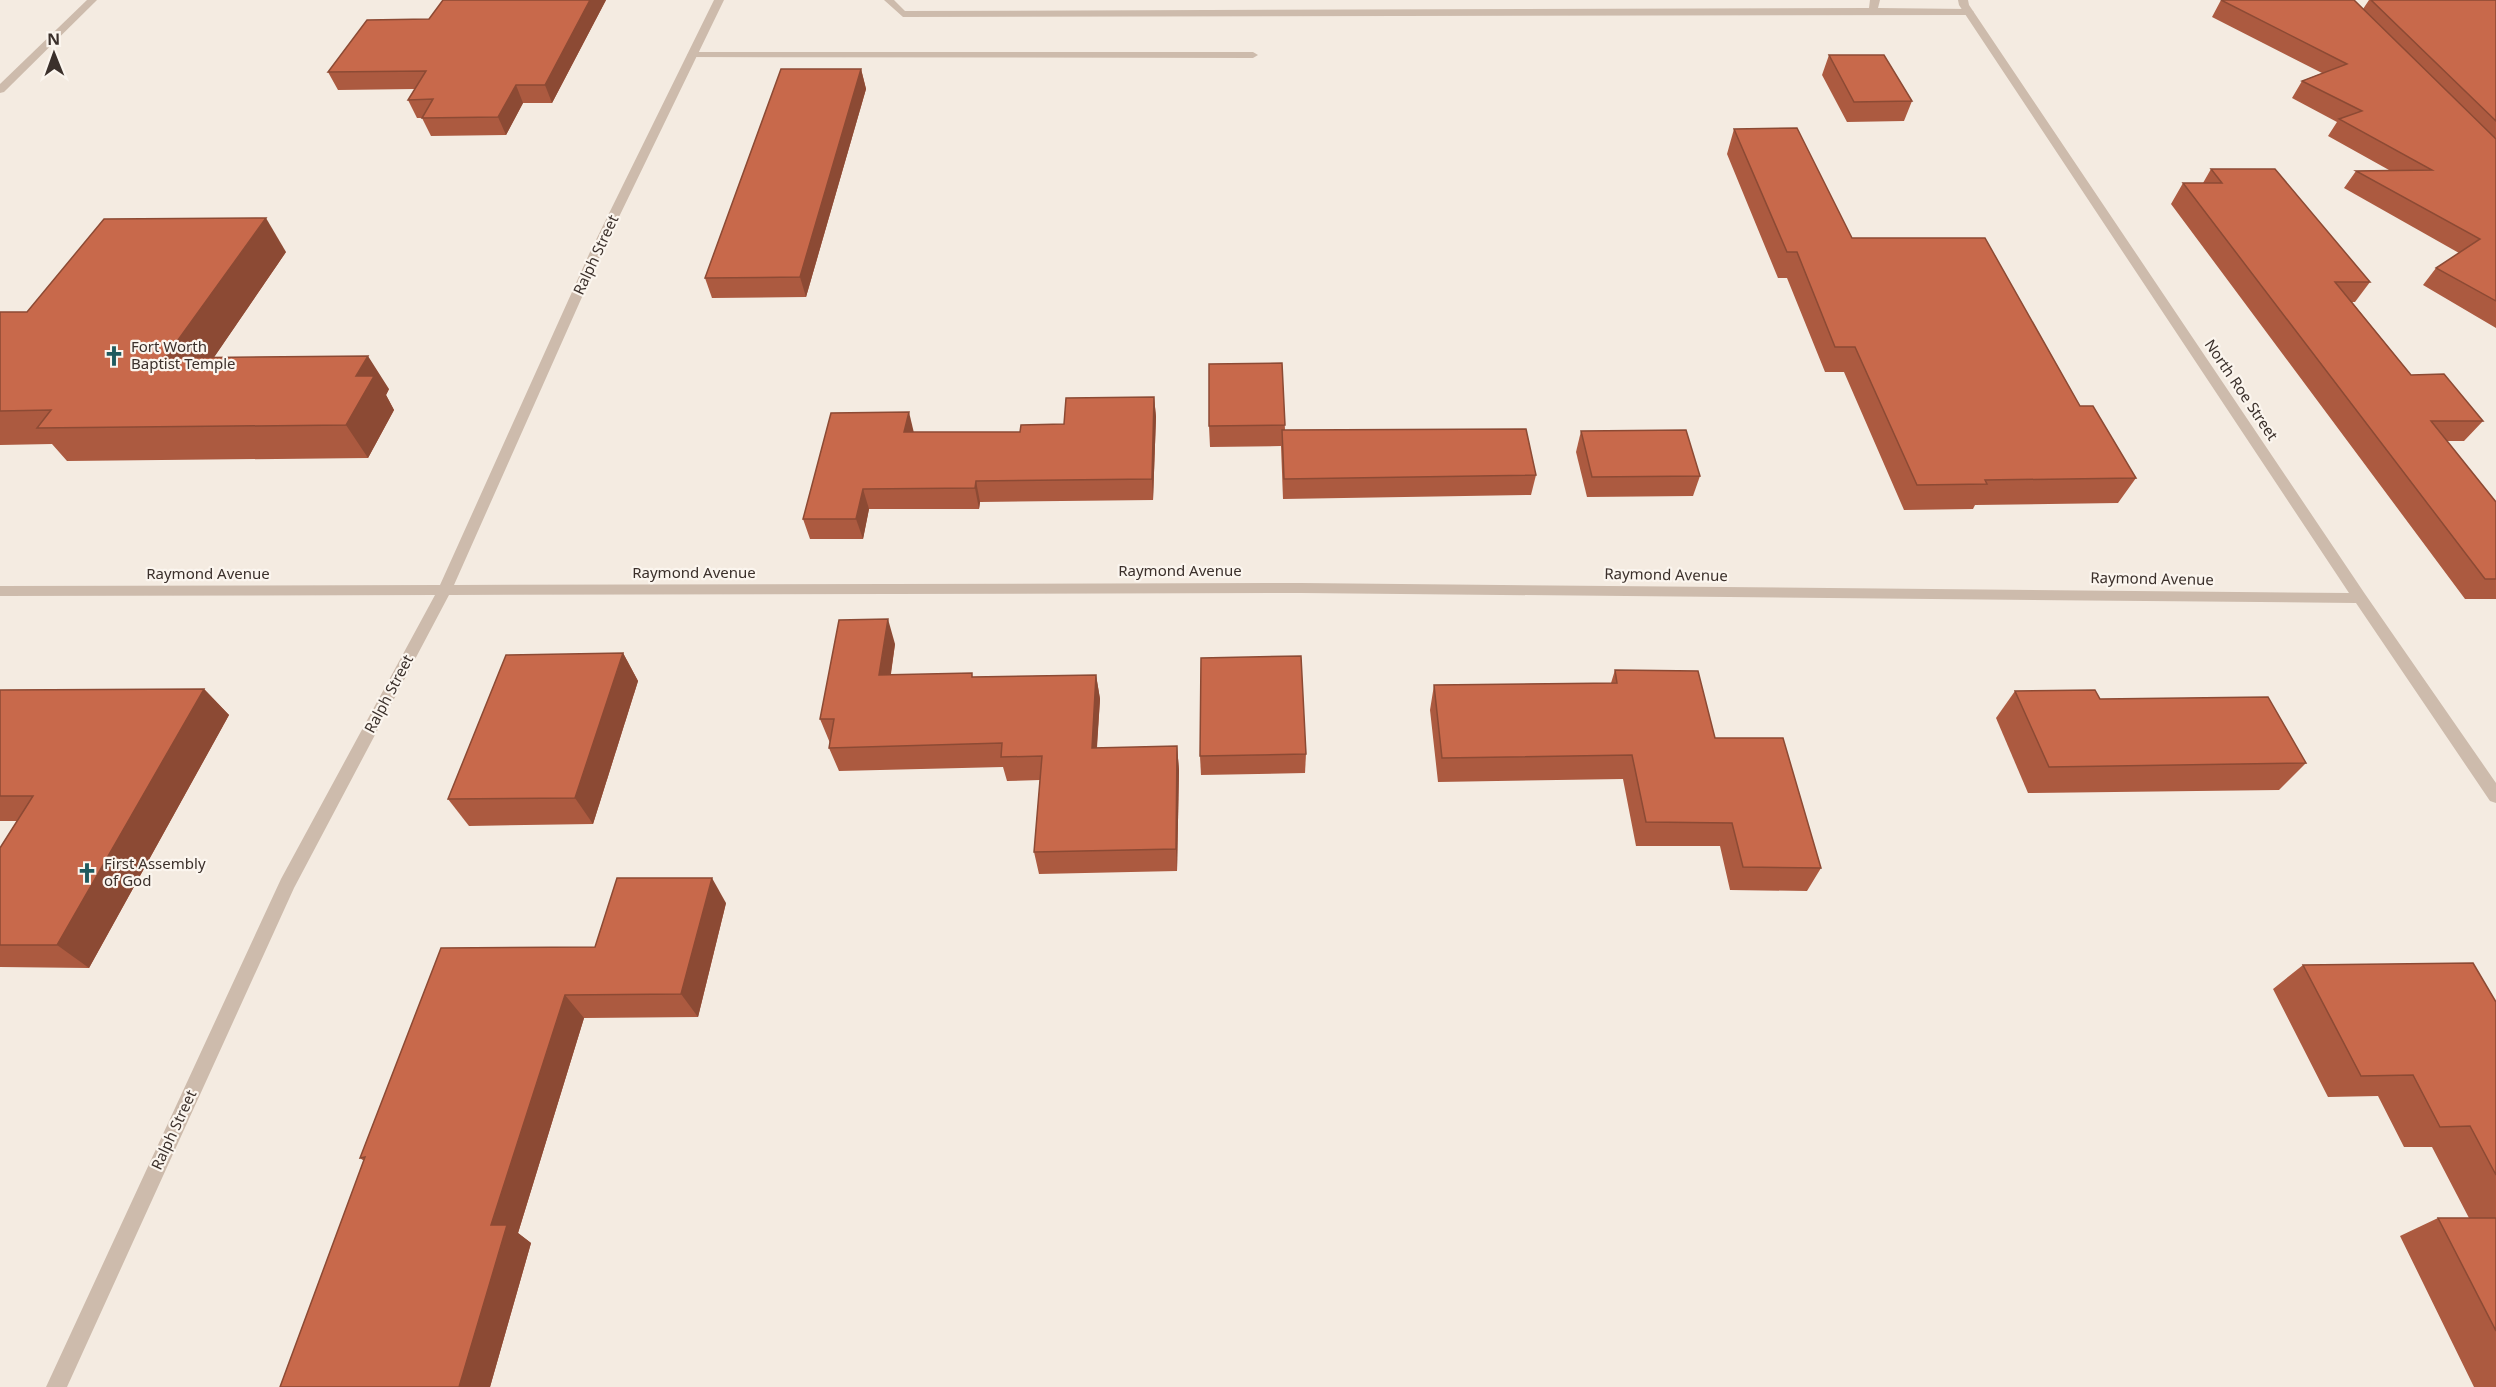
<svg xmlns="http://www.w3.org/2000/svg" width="2496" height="1387" font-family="'Noto Sans',sans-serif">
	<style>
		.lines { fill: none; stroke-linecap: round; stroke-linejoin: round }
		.service { fill: #cdbbac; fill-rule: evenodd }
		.minor { fill: #cdbbac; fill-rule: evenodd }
		.wall { fill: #ac5a40 }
		.shaded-wall { fill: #8c4a34 }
		.building { fill: #c8694b; stroke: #8c4a34; stroke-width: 1.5 }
		.labels { text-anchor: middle; stroke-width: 4.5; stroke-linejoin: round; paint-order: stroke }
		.street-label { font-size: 15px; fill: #3b302b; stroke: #fbf5ee }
		.poi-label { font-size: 15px; fill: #3b302b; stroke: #fbf5ee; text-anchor: start }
	</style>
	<rect width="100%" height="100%" fill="#f4ebe1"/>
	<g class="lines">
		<g class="service">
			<polygon points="884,0 894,0 905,11 1869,8 1870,0 1880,0 1878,8 1969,9 1974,12 1969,15 903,17"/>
			<polygon points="692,52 1253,52 1258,55 1253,58 689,57 687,55"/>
		</g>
		<g class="minor">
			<polygon points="87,0 97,0 4,92 0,93 0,84"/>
			<polygon points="714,0 724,0 602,252 454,585 1301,583 2349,593 1959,5 1958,0 1968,0 1969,5 2365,594 2496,783 2496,803 2490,801 2356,603 1301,593 449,595 294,888 67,1387 46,1387 281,879 435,595 0,596 0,586 440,585 590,252"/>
		</g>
	</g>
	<g class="wall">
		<polygon points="606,0 552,103 523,103 506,135 431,136 422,118 417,118 408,100 415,89 338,90 328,72 429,19"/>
		<polygon points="2221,0 2363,9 2369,0 2496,0 2496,328 2423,285 2436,268 2459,253 2344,188 2356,171 2389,170 2328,136 2337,122 2292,98 2302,81 2322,73 2212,17"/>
		<polygon points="1829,55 1912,101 1904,121 1847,122 1822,75"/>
		<polygon points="861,69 866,89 806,297 712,298 705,278"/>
		<polygon points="1734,129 1852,238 2080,406 2136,478 2118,503 1975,505 1973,509 1904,510 1844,372 1825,372 1787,278 1778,278 1727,154"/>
		<polygon points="2211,169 2370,282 2355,302 2352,302 2411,375 2483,421 2464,441 2447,441 2496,502 2496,599 2465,599 2171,204 2183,183 2203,183"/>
		<polygon points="286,252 214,357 389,389 386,395 394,410 368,458 67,461 52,444 0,445 0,312 27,312"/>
		<polygon points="1282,363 1285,430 1536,475 1531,495 1283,499 1281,446 1210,447 1209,426"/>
		<polygon points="1154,397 1156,417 1153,500 980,502 979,509 869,509 863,539 810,539 803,519 914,432 1020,432 1064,424"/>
		<polygon points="1581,431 1700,476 1693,496 1587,497 1576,452"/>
		<polygon points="895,644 891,674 973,677 1096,675 1100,699 1097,748 1177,746 1179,770 1177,871 1039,874 1034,852 1040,780 1007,781 1003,767 839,771 829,748 830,743 820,719"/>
		<polygon points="623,653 638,681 593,824 469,826 448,799"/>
		<polygon points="1615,670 1715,738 1821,868 1807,891 1730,890 1720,846 1636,846 1623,779 1438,782 1430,710 1434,685 1611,683"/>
		<polygon points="204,689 229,715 89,968 0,967 0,848 17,821 0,821 0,690"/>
		<polygon points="2015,691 2100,699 2306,763 2279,790 2028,793 1996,718"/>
		<polygon points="1306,754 1305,773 1201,775 1200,756"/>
		<polygon points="726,903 698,1017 584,1018 518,1233 531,1243 490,1387 280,1387 364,1161 360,1158 595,947"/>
		<polygon points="2303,965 2496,1002 2496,1387 2474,1387 2400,1236 2438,1218 2469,1218 2432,1147 2404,1147 2378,1096 2328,1097 2273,989"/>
	</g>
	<g class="shaded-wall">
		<polygon points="590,0 606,0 552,103 545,85"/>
		<polygon points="861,69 866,89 806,297 800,277"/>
		<polygon points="516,85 523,103 506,135 498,117"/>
		<polygon points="266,218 286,252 191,391 165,358"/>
		<polygon points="368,356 389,389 386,395 394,410 368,458 346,425 356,376"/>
		<polygon points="1154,397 1156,417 1153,500 1152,479"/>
		<polygon points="909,412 914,433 904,432"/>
		<polygon points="976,481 980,502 979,509 975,488"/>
		<polygon points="863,489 869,509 863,539 856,519"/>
		<polygon points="888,619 895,644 887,699 879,675"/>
		<polygon points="623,653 638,681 593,824 575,798"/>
		<polygon points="1096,675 1100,699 1095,772 1092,748"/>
		<polygon points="204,689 229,715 89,968 57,945"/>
		<polygon points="1177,746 1179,770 1177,871 1176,849"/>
		<polygon points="712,878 726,903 698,1017 681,994"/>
		<polygon points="565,995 584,1018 518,1233 531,1243 490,1387 459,1387 491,1225"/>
	</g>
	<g class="building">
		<polygon points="443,0 590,0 545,85 516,85 498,117 422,118 433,99 408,100 426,71 328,72 367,20 429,19"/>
		<polygon points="2221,0 2354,0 2496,139 2496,301 2436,268 2480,239 2356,171 2432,170 2339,119 2362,111 2302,81 2347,64"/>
		<polygon points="2371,0 2496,0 2496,121"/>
		<polygon points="1829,55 1884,55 1912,101 1854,102"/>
		<polygon points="781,69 861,69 800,277 705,278"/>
		<polygon points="1797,128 1852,238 1985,238 2080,406 2093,406 2136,478 1985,480 1987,484 1917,485 1855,347 1835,347 1797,252 1787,252 1734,129"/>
		<polygon points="2211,169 2275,169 2370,282 2335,282 2411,375 2444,374 2483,421 2431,421 2496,502 2496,579 2485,579 2183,183 2222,183"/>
		<polygon points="266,218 165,358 368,356 356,376 374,376 346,425 37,428 51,410 0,411 0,312 27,312 104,219"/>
		<polygon points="1282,363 1285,425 1209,426 1209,364"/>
		<polygon points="1154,397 1152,479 976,481 975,488 863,489 856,519 803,519 831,413 909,412 904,432 1020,432 1021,425 1064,424 1066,398"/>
		<polygon points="1526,429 1536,475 1284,479 1282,430"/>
		<polygon points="1686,430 1700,476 1592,477 1581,431"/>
		<polygon points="888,619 879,675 972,673 972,677 1096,675 1092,748 1177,746 1176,849 1034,852 1042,756 1001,757 1002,743 829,748 834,719 820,719 839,620"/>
		<polygon points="623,653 575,798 448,799 506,655"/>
		<polygon points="1301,656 1306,754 1200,756 1201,658"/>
		<polygon points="1615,670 1698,671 1715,738 1783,738 1821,868 1743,867 1732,823 1646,822 1632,755 1442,758 1434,685 1617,683"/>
		<polygon points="204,689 57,945 0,945 0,848 33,796 0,796 0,690"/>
		<polygon points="2095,690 2100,699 2268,697 2306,763 2049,767 2015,691"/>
		<polygon points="617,878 712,878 681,994 565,995 491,1225 507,1225 459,1387 280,1387 365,1157 360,1158 441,948 595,947"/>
		<polygon points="2473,963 2496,1002 2496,1175 2470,1126 2440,1127 2413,1075 2361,1076 2303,965"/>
		<polygon points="2438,1218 2496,1218 2496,1331"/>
	</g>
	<defs>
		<g id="church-bare" transform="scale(1.62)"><path d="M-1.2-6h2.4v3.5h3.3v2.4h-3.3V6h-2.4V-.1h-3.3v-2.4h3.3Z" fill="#1f5a5e" stroke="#fbf5ee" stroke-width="2.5" paint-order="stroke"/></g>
	</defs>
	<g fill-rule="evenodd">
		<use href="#church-bare" x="114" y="356"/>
		<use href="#church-bare" x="87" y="873"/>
	</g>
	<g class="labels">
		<g class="street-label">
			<text transform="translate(596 255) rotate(-65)" y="5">Ralph Street</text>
			<text transform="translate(2241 390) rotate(56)" y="5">North Roe Street</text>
			<text x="1180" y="576">Raymond Avenue</text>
			<text x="694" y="578">Raymond Avenue</text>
			<text x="208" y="579">Raymond Avenue</text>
			<text transform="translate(1666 575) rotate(1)" y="5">Raymond Avenue</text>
			<text transform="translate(2152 579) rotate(1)" y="5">Raymond Avenue</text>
			<text transform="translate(389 694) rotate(-62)" y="5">Ralph Street</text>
			<text transform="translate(174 1130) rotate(-65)" y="5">Ralph Street</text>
		</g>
		<g class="poi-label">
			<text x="131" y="352">Fort Worth<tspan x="131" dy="17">Baptist Temple</tspan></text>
			<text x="104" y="869">First Assembly<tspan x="104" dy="17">of God</tspan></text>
		</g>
	</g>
	<g transform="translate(54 54) rotate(359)" stroke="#fbf5ee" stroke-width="4.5" paint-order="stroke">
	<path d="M0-4.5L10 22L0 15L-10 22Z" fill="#3b302b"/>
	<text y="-9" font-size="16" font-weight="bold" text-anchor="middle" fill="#3b302b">N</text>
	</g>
</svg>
